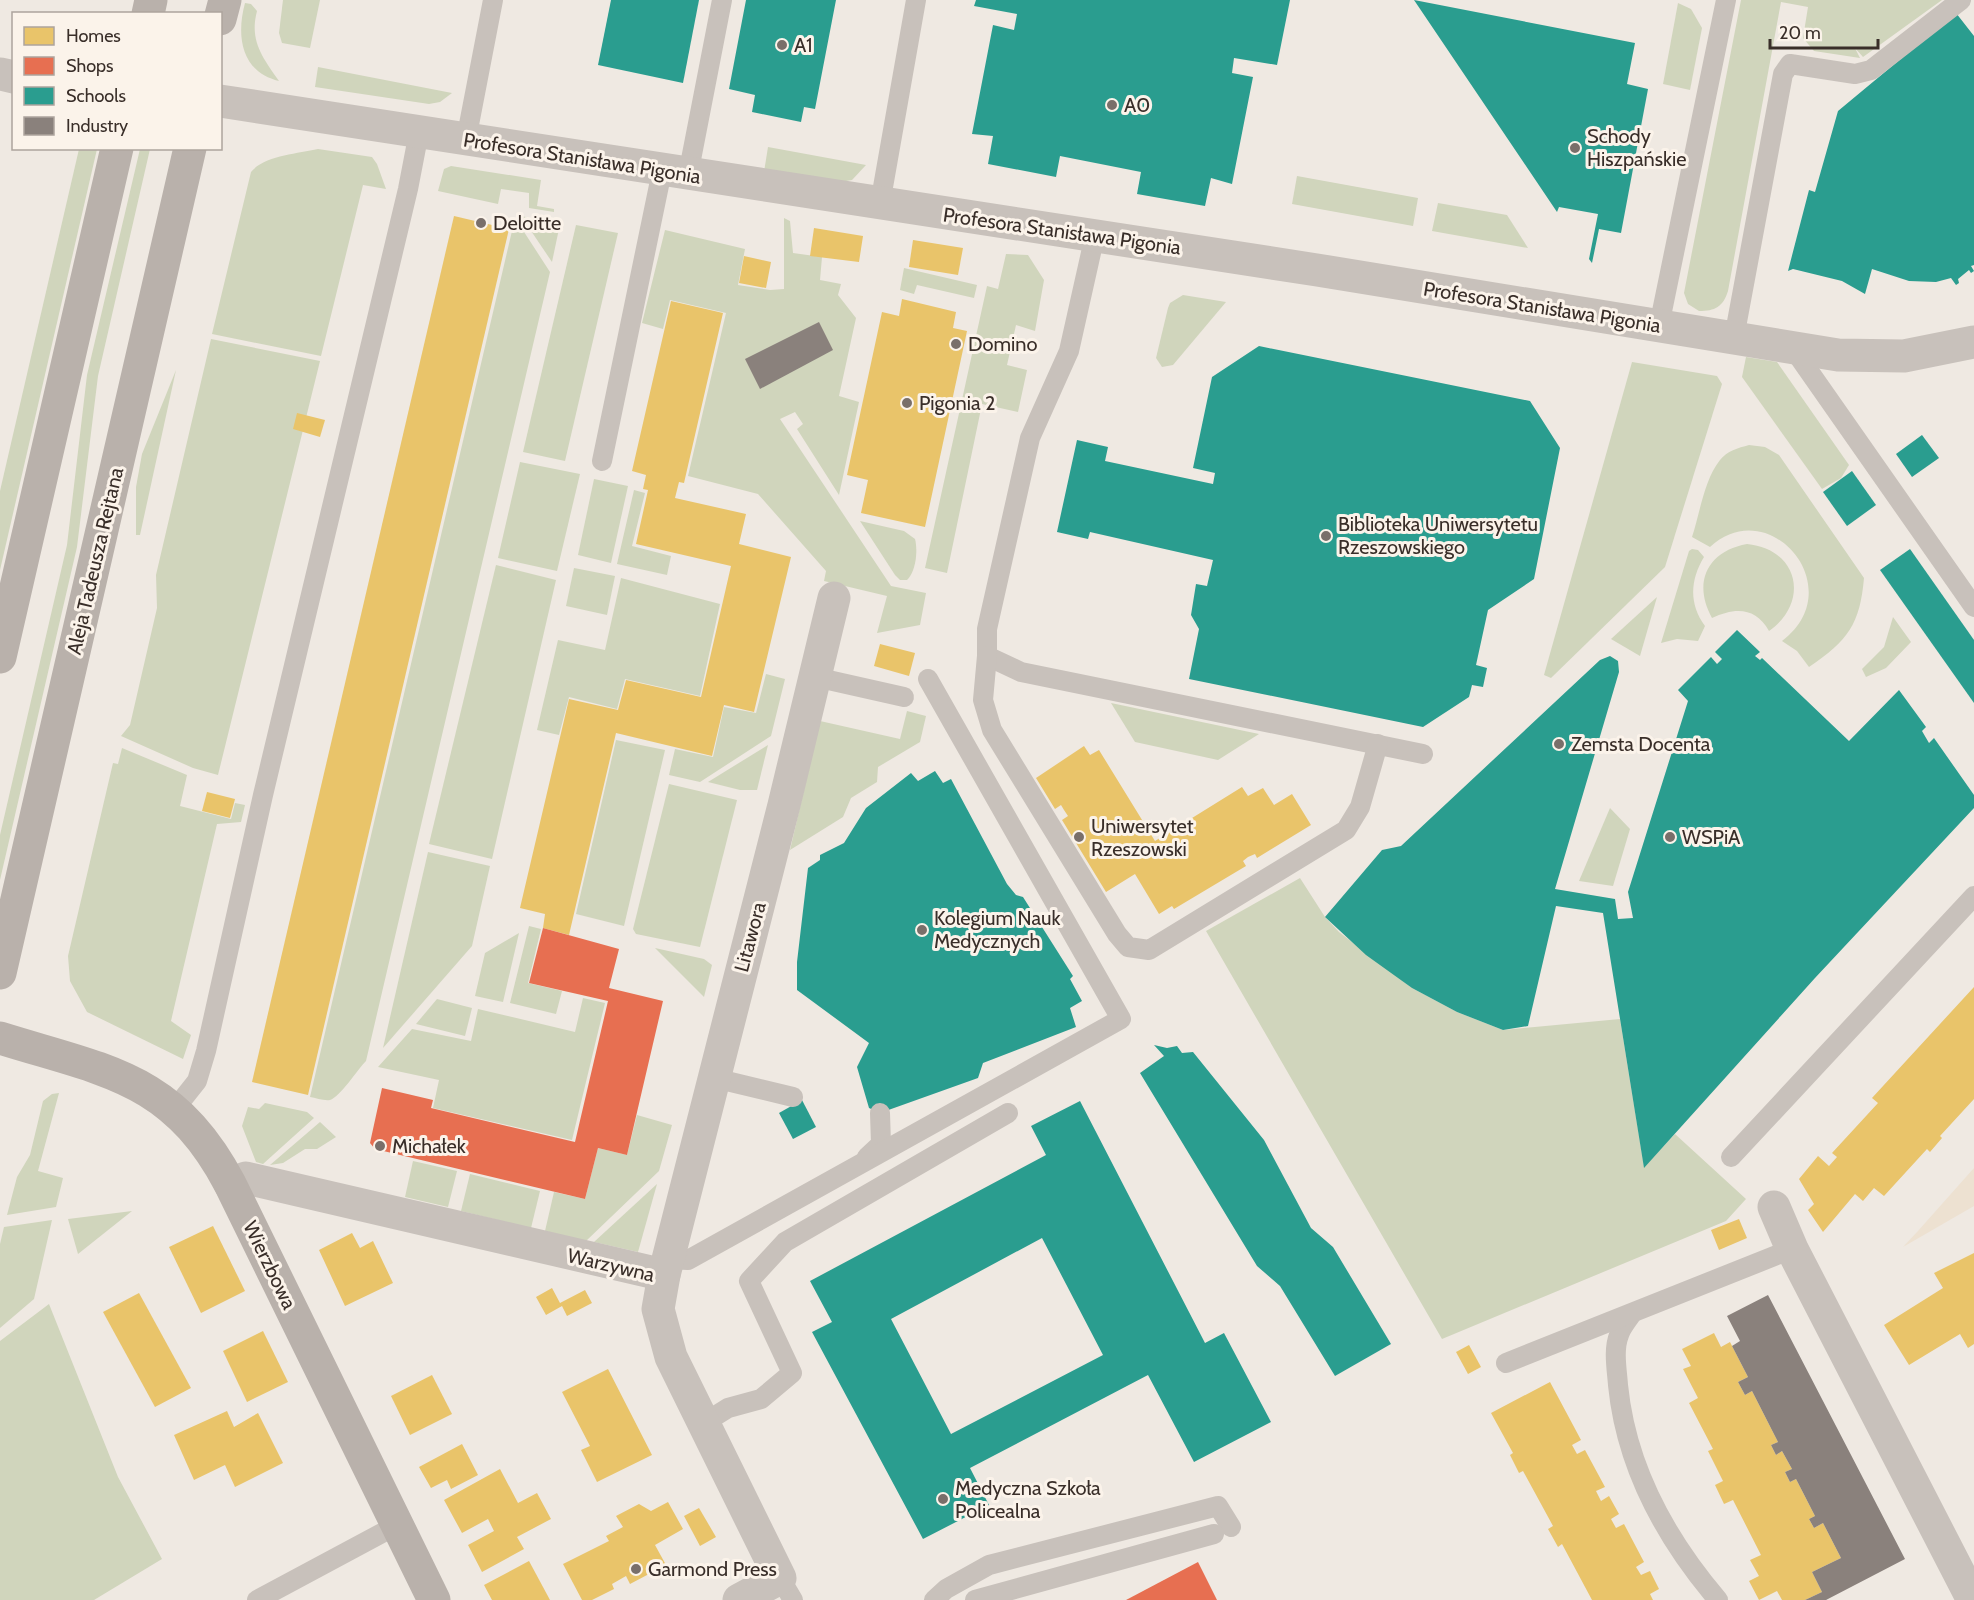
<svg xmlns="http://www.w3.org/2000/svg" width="1974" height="1600" font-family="Cabin,sans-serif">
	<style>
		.green { fill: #d0d5bc }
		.plaza { fill: #ede1d1 }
		.homes { fill: #e9c46a }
		.shops { fill: #e76f51 }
		.schools { fill: #2a9d8f; fill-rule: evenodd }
		.industry { fill: #8a817c }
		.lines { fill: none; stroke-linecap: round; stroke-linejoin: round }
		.lane { stroke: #c8c1bb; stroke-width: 20 }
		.street { stroke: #c8c1bb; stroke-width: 33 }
		.secondary { stroke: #b9b1ab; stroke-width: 33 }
		.poi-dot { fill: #796f6a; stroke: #fbf3ea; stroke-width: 2 }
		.labels { text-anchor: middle; stroke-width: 6; stroke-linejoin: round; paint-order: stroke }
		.poi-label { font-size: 20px; fill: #392e29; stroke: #fbf3ea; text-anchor: start }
		.street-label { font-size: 20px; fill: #392e29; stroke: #fbf3ea }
	</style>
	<rect width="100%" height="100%" fill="#efe9e2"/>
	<g class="green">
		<polygon points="283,0 320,0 310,48 282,43 279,33"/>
		<path d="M 1741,0 L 1942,0 L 1863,57 L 1855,48 L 1860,58 L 1814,51 L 1803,38 L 1808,7 L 1781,2 L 1728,291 C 1723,307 1715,311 1699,311 L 1688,304 L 1684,293 Z"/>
		<path d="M 245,3 L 251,4 L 257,11 C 249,41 263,58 279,81 C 241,72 236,36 245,3 Z"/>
		<polygon points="1678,3 1691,9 1702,28 1690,90 1663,84"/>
		<polygon points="318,67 452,93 440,102 429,104 315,87"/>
		<polygon points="768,147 866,165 852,180 840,182 764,172"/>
		<polygon points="79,149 97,149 0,570 0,491"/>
		<polygon points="140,149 150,149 98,376 77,547 0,880 0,835 67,545 87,375"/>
		<path d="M 318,149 L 372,157 L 377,164 L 386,189 L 363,185 L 321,356 L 212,334 L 251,172 C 265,155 297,154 318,149 Z"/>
		<polygon points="451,166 541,180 537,206 554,209 554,212 529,208 529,193 501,189 498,204 438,191 444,169"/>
		<polygon points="1297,176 1418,198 1413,226 1292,204"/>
		<polygon points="1438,203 1507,215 1528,248 1432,231"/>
		<polygon points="521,216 560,224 552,262"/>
		<path d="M 515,218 L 550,272 L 366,1061 C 358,1069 340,1097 330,1100 C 324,1101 316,1098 310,1097 Z"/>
		<polygon points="784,218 790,221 793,253 822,257 820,280 841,284 838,295 856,318 839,396 859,402 839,495 797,429 803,424 795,412 780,419 891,586 926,593 920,625 877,633 887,596 824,581 826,571 758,494 688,476 726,313 670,300 663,329 642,323 665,230 745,249 738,285 770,290 784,289"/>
		<polygon points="576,225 618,233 565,461 523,452"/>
		<polygon points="1006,254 1028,255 1044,280 1035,331 1016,325 1007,365 1027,370 1018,412 982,404 947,573 925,568 987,286 998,289"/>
		<polygon points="904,268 977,285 974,298 917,285 914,294 900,290"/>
		<polygon points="1183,295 1226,302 1173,365 1162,367 1156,358 1168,308 1170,303"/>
		<polygon points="211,339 320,361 218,775 193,768 121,736 130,725 157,608 156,575"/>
		<polygon points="1746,357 1777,362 1849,465 1841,478 1822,489 1742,377"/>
		<polygon points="1632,362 1717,376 1722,384 1665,567 1551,678 1544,675"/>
		<polygon points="176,370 140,535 136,535 136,487 142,454"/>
		<path d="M 1749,445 L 1765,447 L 1779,455 L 1864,578 C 1860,624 1848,641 1809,667 L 1797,651 L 1782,641 C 1852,588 1769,492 1710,547 L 1692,537 C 1700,513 1704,480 1720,460 C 1727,451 1738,448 1749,445 Z"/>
		<polygon points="520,462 580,474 557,571 498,558"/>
		<polygon points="594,479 628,486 611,563 578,555"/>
		<polygon points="634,490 645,493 632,546 671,556 667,575 617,564"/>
		<path d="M 860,521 L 904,531 L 915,539 C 918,551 916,571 907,580 L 900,580 L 895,575 Z"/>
		<path d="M 1747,544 C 1799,549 1810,602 1769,631 C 1756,607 1735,607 1712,618 C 1692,582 1708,551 1747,544 Z"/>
		<path d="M 1692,549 L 1698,550 L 1704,557 C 1690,580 1689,604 1705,626 L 1698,641 L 1677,639 L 1661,643 L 1689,551 Z"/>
		<polygon points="496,565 556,580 492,859 429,844"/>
		<polygon points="574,568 615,576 607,615 566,606"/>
		<polygon points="621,578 720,604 700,696 625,679 617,709 569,697 559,735 537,730 558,640 605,650"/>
		<polygon points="1657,597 1640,656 1611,639"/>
		<polygon points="1893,617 1911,642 1886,668 1866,677 1862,669 1884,647"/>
		<polygon points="766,674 785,679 771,736 700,782 669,775 675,749 713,757 724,707 756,713"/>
		<polygon points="1111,703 1259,734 1218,760 1135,742"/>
		<polygon points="907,711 926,716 920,742 878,767 877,782 851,798 843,817 790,850 820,721 900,739"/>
		<polygon points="616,740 665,750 624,926 576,914"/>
		<polygon points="768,745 757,790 740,790 708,782"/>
		<polygon points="122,748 187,775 180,806 231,819 235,803 245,805 241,822 217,824 171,1021 191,1035 183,1059 87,1012 70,981 68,956 113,763 118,764"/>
		<polygon points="669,784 737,800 700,947 636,934 633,929"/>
		<polygon points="1610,808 1630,829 1613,886 1579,881"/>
		<polygon points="428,852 490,866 472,946 383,1048"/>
		<polygon points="1300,878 1325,917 1339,932 1412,988 1457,1012 1503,1030 1620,1019 1644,1167 1675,1134 1746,1199 1726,1221 1442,1339 1206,931"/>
		<polygon points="529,926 541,929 528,983 562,991 556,1014 510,1003"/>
		<polygon points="519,933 503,1002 475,996 485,953"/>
		<polygon points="655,948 704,959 712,965 704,997"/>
		<polygon points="583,998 605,1003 572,1140 433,1108 439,1080 378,1067 412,1029 471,1041 478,1009 575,1032"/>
		<polygon points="437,999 472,1008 465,1036 416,1024"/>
		<polygon points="59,1093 38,1171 63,1178 56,1207 7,1215 17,1177 30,1155 43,1101 52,1094"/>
		<polygon points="265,1103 307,1112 314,1118 263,1164 256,1162 242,1126 248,1107 259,1109"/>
		<polygon points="637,1115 672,1125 659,1171 586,1241 545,1231 554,1192 585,1199 598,1148 627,1155"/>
		<polygon points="320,1122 336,1137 317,1149 305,1149 283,1163 270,1165"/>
		<polygon points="413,1161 457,1171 448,1207 405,1197"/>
		<polygon points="470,1174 540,1191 531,1228 461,1211"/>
		<polygon points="657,1184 638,1252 594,1242"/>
		<polygon points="132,1211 78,1254 68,1219"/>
		<polygon points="52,1220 34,1299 0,1328 0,1244 4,1227"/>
		<polygon points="49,1304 118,1477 162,1559 94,1600 0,1600 0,1341"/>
	</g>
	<polygon class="plaza" points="1974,1168 1974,1206 1903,1247 1918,1231"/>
	<g class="homes">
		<polygon points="454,216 509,229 308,1095 252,1082"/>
		<polygon points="814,228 863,236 859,262 810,256"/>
		<polygon points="913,240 963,248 958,275 909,267"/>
		<polygon points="744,256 771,262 766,288 739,283"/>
		<polygon points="902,299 956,312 953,328 967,331 925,527 861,513 868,480 847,475 882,312 899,316"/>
		<polygon points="671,301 723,313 684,483 679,482 675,498 746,514 739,544 791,557 754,712 724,705 712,756 616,733 569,935 543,928 545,914 520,908 569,699 618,710 626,680 701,697 731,566 636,544 648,490 643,489 646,475 632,471"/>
		<polygon points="297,413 325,420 320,437 293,429"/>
		<polygon points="880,644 915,653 909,676 874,666"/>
		<polygon points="1084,746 1090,755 1099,750 1155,841 1242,787 1248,796 1263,788 1274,805 1292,794 1311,825 1257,858 1255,854 1248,857 1243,861 1246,866 1174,909 1172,906 1159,914 1135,874 1106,892 1062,820 1068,816 1064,810 1061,805 1055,809 1036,778"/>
		<polygon points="207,792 235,799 230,818 202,811"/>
		<polygon points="1974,987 1974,1099 1940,1136 1942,1138 1930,1152 1927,1149 1884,1196 1874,1188 1863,1201 1855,1194 1823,1232 1808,1210 1814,1204 1799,1179 1818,1156 1829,1166 1837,1157 1832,1153 1878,1103 1872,1098"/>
		<polygon points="1739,1219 1747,1238 1719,1250 1711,1230"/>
		<polygon points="213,1226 245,1291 201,1313 169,1247"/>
		<polygon points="352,1233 360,1248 373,1241 393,1283 345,1306 319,1250"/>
		<polygon points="1974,1253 1974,1344 1968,1348 1960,1334 1909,1365 1884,1325 1943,1288 1934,1273"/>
		<polygon points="552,1288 560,1303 585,1290 592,1303 567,1316 562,1306 546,1315 536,1297"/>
		<polygon points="139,1293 191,1388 155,1407 103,1312"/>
		<polygon points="263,1331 288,1382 247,1402 223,1351"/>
		<polygon points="1714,1333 1721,1347 1730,1342 1748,1377 1738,1382 1745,1395 1752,1391 1778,1442 1771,1445 1776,1455 1782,1451 1792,1469 1785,1472 1790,1482 1796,1479 1815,1516 1809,1519 1814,1528 1823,1523 1841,1558 1812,1572 1822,1592 1805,1600 1782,1600 1777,1591 1759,1600 1749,1581 1759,1576 1750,1560 1761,1555 1733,1500 1724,1504 1715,1485 1723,1481 1708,1451 1713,1449 1689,1403 1698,1398 1683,1369 1691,1366 1682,1349"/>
		<polygon points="1469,1345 1481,1367 1468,1374 1456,1352"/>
		<polygon points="608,1369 652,1455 597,1482 581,1450 590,1446 562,1392"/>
		<polygon points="432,1375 452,1414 410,1435 391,1396"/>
		<polygon points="1550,1382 1581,1440 1572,1445 1577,1454 1585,1450 1605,1487 1596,1491 1601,1501 1609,1496 1619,1514 1611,1519 1616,1528 1624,1524 1644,1562 1636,1567 1641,1575 1650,1571 1659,1589 1650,1594 1653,1600 1592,1600 1562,1544 1558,1547 1548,1529 1553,1526 1523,1471 1519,1473 1510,1455 1513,1453 1491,1413"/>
		<polygon points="227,1411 234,1427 258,1413 283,1463 235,1487 225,1465 194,1480 174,1435"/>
		<polygon points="462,1444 478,1475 451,1489 447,1480 431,1488 419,1467"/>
		<polygon points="500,1469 518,1503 537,1493 551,1519 517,1537 524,1549 482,1572 468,1545 494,1531 488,1519 462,1533 444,1500"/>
		<polygon points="668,1502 683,1529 655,1545 666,1565 630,1584 626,1576 612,1584 614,1589 592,1600 582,1600 563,1564 609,1541 606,1536 623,1527 616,1516 639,1504 651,1511"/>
		<polygon points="699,1508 716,1537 700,1546 684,1516"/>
		<polygon points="529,1561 550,1600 492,1600 484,1585"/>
	</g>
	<g class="shops">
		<polygon points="543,928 619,949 609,988 663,1001 627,1155 598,1148 585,1199 375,1149 370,1143 382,1088 433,1100 431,1108 575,1142 608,1001 529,983"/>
		<polygon points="1198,1562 1217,1600 1126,1600"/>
	</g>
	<g class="schools">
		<polygon points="611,0 699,0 683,83 598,65"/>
		<polygon points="746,0 836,0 815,109 804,107 801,122 752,112 755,95 729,89"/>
		<polygon points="976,0 1290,0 1277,65 1234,58 1232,73 1253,77 1232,184 1211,178 1205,206 1137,194 1141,172 1060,156 1056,177 988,164 993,136 972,134 993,25 1014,30 1017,14 974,6"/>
		<polygon points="1414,0 1635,43 1627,84 1648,89 1621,233 1599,229 1592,263 1589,259 1598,214 1559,207 1557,212"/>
		<polygon points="1956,13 1974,36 1974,265 1971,266 1974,271 1971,273 1969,270 1958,279 1959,283 1956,285 1951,278 1936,282 1909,281 1872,269 1865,294 1842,281 1793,269 1788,271 1809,190 1815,192 1838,111"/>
		<polygon points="1259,346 1530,401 1560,448 1534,579 1488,610 1476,665 1487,668 1483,687 1472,685 1469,697 1423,727 1189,679 1199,629 1191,615 1196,584 1207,586 1213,560 1090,532 1088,539 1057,532 1077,440 1108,447 1105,461 1213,484 1215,473 1193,468 1212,377"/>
		<polygon points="1922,435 1939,458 1912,477 1896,454"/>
		<polygon points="1852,471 1876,505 1847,526 1823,492"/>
		<polygon points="1910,549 1974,640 1974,703 1880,570"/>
		<polygon points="1737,630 1760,652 1755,656 1760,660 1762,658 1849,741 1899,690 1926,727 1922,731 1929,743 1934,738 1974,795 1974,808 1815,978 1644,1168 1603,913 1556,906 1528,1026 1503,1030 1457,1012 1412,988 1366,955 1325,917 1382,850 1401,846 1600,660 1610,656 1618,661 1619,672 1555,889 1615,899 1618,919 1633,918 1628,892 1688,701 1678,690 1711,657 1717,664 1722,659 1715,652"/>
		<polygon points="935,771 943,783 951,779 1007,884 1016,895 1023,897 1073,976 1070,979 1082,1001 1070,1008 1076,1027 983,1063 978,1078 880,1113 869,1108 857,1067 869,1043 797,990 797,962 808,868 820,860 820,855 844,843 866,808 911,773 918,781"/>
		<polygon points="1154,1045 1167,1048 1177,1046 1182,1053 1193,1052 1264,1140 1311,1228 1333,1247 1391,1344 1335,1376 1280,1286 1257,1266 1140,1073 1164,1056"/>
		<polygon points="802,1100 816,1127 793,1139 779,1113"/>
		<path d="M 1080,1101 L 1205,1343 L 1224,1333 L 1271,1422 L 1194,1462 L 1148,1375 L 970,1468 L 989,1505 L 923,1539 L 812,1332 L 832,1322 L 810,1281 L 1046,1155 L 1031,1126 ZM 1042,1238 L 1103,1355 L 951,1434 L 891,1319 Z"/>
	</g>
	<g class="industry">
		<polygon points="819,322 833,350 760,389 745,359"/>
		<polygon points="1768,1295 1905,1559 1826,1600 1805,1600 1822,1592 1812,1572 1841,1558 1823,1523 1814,1528 1809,1519 1815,1516 1796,1479 1790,1482 1785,1472 1792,1469 1782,1451 1776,1455 1771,1445 1778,1442 1752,1391 1745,1395 1738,1382 1748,1377 1732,1346 1740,1341 1727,1316"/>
	</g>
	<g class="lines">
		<g class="lane">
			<polyline points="466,140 493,0"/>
			<polyline points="688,175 722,0"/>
			<polyline points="880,204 916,0"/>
			<polyline points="1095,235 1069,351 1030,438 987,629 987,656 1021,672 1423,754"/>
			<polyline points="1659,326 1726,0"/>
			<polyline points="1734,338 1783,74 1790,64 1855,74 1871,70 1961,0"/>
			<polyline points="1792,347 1974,607"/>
			<polyline points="602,461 662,171"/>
			<polyline points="987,656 983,700 992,730 1117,934 1128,947 1149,950 1346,830 1360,807 1378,744"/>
			<polyline points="815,677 904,697"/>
			<polyline points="714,1078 793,1097"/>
			<polyline points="174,1110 197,1081 206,1051 263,795 408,189 419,132"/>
			<polyline points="867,1157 881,1144 880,1113"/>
			<polyline points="1731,1157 1974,896"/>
			<polyline points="668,1259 688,1260 1121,1019 928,679"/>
			<path d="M 1631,1315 C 1627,1321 1621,1328 1619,1335 C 1613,1350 1617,1370 1618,1385 C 1626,1466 1666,1539 1718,1600"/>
			<polyline points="1506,1363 1792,1249"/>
			<polyline points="704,1423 728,1408 761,1399 792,1373 749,1281 785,1242 1008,1113"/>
			<polyline points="780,1578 793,1600"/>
			<polyline points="257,1600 397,1525"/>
			<polyline points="934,1600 946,1589 989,1565 1218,1506 1231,1527"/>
			<polyline points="975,1600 1214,1534"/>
		</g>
		<g class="street">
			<polyline points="0,74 14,77"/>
			<polyline points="220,101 1317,270 1838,355 1904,356 1974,342"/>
			<polyline points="230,1184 246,1178 664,1275"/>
			<polyline points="1774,1207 1792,1249 1973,1600"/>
			<polyline points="739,1600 780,1578 671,1357 658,1309 664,1275 784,805 834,598"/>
		</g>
		<g class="secondary">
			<polyline points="148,14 151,0"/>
			<polyline points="220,19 225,0"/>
			<polyline points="0,657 117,148"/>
			<polyline points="0,973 190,148"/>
			<path d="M 0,1038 C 105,1071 173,1076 230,1184 L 434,1600"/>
		</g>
	</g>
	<g class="poi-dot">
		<circle cx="782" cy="45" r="6"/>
		<circle cx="1112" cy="105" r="6"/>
		<circle cx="1575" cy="148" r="6"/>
		<circle cx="481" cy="223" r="6"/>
		<circle cx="956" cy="344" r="6"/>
		<circle cx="907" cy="403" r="6"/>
		<circle cx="1326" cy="536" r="6"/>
		<circle cx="1559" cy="744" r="6"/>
		<circle cx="1079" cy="837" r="6"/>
		<circle cx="1670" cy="837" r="6"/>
		<circle cx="922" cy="930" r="6"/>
		<circle cx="380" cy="1146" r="6"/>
		<circle cx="943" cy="1499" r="6"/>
		<circle cx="636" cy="1569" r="6"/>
	</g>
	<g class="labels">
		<g class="poi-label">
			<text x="794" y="52">A1</text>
			<text x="1124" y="112">A0</text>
			<text x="1587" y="143">Schody<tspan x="1587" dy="23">Hiszpańskie</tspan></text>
			<text x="493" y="230">Deloitte</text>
			<text x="968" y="351">Domino</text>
			<text x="919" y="410">Pigonia 2</text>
			<text x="1338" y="531">Biblioteka Uniwersytetu<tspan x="1338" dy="23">Rzeszowskiego</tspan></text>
			<text x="1571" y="751">Zemsta Docenta</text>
			<text x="1091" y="833">Uniwersytet<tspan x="1091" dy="23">Rzeszowski</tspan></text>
			<text x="1682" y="844">WSPiA</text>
			<text x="934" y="925">Kolegium Nauk<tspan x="934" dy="23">Medycznych</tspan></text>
			<text x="392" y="1153">Michałek</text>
			<text x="955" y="1495">Medyczna Szkoła<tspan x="955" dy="23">Policealna</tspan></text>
			<text x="648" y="1576">Garmond Press</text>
		</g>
		<g class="street-label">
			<text transform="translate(582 158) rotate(9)" y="7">Profesora Stanisława Pigonia</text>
			<text transform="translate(1062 231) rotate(8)" y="7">Profesora Stanisława Pigonia</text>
			<text transform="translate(1542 307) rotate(9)" y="7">Profesora Stanisława Pigonia</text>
			<text transform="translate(95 561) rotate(-77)" y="7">Aleja Tadeusza Rejtana</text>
			<text transform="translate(750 937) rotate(-75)" y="7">Litawora</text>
			<text transform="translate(270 1265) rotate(64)" y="7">Wierzbowa</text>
			<text transform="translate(611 1265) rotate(13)" y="7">Warzywna</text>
		</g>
	</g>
	<rect x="12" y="12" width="210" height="138" fill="#fbf3ea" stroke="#ada49d" stroke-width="1.5"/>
	<rect x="24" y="27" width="30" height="18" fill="#e9c46a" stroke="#ada49d" stroke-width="1.5"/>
	<text x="66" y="42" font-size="18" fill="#392e29">Homes</text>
	<rect x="24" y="57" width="30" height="18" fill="#e76f51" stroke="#ada49d" stroke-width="1.5"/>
	<text x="66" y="72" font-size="18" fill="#392e29">Shops</text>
	<rect x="24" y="87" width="30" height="18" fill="#2a9d8f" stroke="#ada49d" stroke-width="1.5"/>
	<text x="66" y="102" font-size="18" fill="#392e29">Schools</text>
	<rect x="24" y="117" width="30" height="18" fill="#8a817c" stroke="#ada49d" stroke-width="1.5"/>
	<text x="66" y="132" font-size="18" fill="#392e29">Industry</text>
	<path d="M1770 39v9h108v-9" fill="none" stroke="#392e29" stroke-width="3"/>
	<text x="1779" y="39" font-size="18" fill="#392e29" stroke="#fbf3ea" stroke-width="4.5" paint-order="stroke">20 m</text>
</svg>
